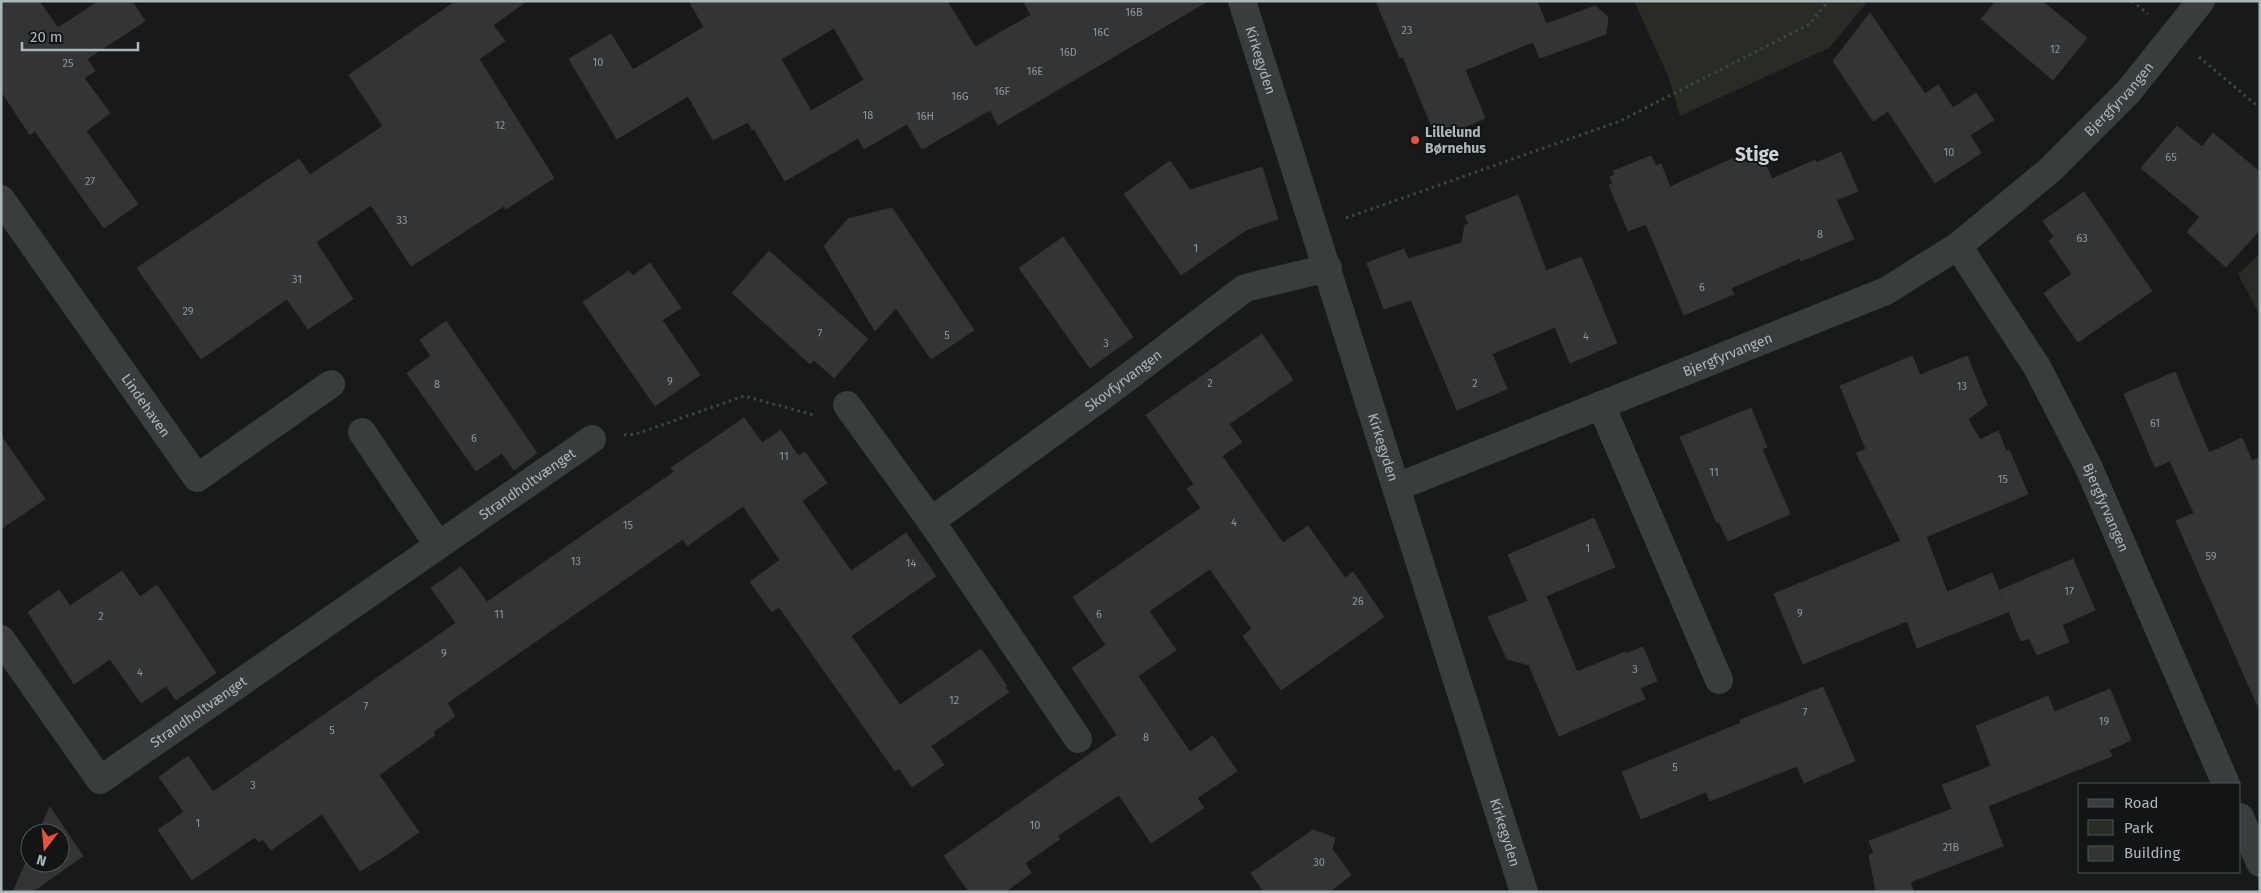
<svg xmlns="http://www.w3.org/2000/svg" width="2261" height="893" font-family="'Fira Sans',sans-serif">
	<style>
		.green { fill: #282c24 }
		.building { fill: #333435; stroke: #323435; fill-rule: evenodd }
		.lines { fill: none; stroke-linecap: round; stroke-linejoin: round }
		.path { stroke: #3f4445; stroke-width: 3; stroke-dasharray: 2.5 4; stroke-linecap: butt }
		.minor { stroke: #393d3e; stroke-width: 28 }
		.tertiary { stroke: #393d3e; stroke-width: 28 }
		.poi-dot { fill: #e75142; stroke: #131415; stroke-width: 2 }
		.labels { text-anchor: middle; stroke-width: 4; stroke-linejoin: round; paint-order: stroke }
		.number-label { font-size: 11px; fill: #8d9698 }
		.street-label { font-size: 14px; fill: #abb7b9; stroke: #131415 }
		.poi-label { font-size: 14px; font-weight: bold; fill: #abb7b9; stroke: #131415; text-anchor: start }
		.district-label { font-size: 19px; font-weight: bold; fill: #cbd3d5; stroke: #131415 }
	</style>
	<rect width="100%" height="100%" fill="#18191a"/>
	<g class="green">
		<polygon points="1634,1 1868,1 1829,48 1680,116 1669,78"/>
		<polygon points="2260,254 2260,316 2238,274"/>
	</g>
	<g class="building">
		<polygon points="1,1 39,1 58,28 99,1 132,1 145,21 87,59 95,71 84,78 110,113 86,131 138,204 104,228 35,131 30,135 1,91"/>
		<polygon points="456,1 527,1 493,25 505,41 479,59 554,178 506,209 504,206 411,266 371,205 316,242 353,299 308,329 287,299 201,359 137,268 299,159 310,175 383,126 349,75"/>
		<path d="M 689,1 L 947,1 L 975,47 L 1031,15 L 1023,1 L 1208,1 L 998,125 L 990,110 L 922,149 L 907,124 L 864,149 L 858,138 L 785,181 L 754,129 L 752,130 L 748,122 L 713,140 L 688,96 L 617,139 L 569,59 L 611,34 L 633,70 L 704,27 ZM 834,28 L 864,80 L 811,111 L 781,59 Z"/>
		<polygon points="1376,1 1537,1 1546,24 1595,6 1608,17 1606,34 1540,58 1533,42 1465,70 1485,118 1437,139 1403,57 1400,58"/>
		<polygon points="1996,1 2042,1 2087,38 2053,80 1981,19"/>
		<polygon points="1870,13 1925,94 1938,85 1953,108 1976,93 1994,120 1970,135 1981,153 1935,183 1888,111 1873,121 1833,61"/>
		<polygon points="2177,126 2202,147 2213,133 2260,172 2260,230 2226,267 2187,232 2200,217 2141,168"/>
		<polygon points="1758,147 1772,179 1815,160 1816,163 1841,152 1858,191 1836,200 1854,239 1801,261 1800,258 1731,288 1734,294 1684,315 1646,224 1628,231 1609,185 1613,184 1610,177 1615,175 1613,171 1651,156 1656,166 1661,164 1670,187"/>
		<polygon points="1170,161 1190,190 1262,167 1278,219 1246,230 1181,275 1124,194"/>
		<polygon points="2084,192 2152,291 2078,342 2044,293 2072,274 2049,241 2054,237 2043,221"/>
		<polygon points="1518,195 1546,271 1581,257 1617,343 1570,363 1555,327 1492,354 1507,389 1457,410 1411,300 1384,309 1367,263 1404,249 1408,259 1462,243 1465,225 1469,224 1465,216"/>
		<polygon points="892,208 974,330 931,359 896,308 875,331 824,246 848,219"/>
		<polygon points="1063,237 1133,337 1090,368 1019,268"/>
		<polygon points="769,251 868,339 834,378 814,360 810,364 732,293"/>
		<polygon points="650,263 681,308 662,320 700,375 655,406 583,302 629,271 633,276"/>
		<polygon points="446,321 537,453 514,470 502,453 476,471 407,373 431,356 420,340"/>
		<polygon points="1262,334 1293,380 1229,424 1242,442 1222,456 1283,543 1308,526 1345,578 1353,572 1384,617 1281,690 1243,636 1252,629 1210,569 1149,611 1176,650 1138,676 1190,752 1213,736 1237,771 1197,798 1204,808 1151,843 1119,795 1057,836 1060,839 1025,863 1031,873 1005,892 969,892 944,856 1117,735 1072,668 1106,645 1073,597 1201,508 1187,489 1194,484 1146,415"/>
		<polygon points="1912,356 1920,375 1967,356 1987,405 1968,419 1980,440 1998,431 2006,451 2009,450 2028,494 1926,537 1947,592 1992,573 2008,612 1917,648 1907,621 1803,664 1774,594 1901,541 1856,453 1866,449 1840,386"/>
		<polygon points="2175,372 2209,453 2242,438 2252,461 2260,457 2260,711 2176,521 2194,513 2170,461 2155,467 2124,394"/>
		<polygon points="1751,408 1767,447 1762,449 1790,514 1728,541 1719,522 1717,523 1680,437"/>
		<polygon points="744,418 762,443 781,430 798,456 805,452 827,483 802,501 851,571 906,533 936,576 851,636 900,705 981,649 1007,686 1005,687 1009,692 931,746 944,765 912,787 899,768 895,771 779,607 772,612 750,582 780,560 743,506 687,546 683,539 447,703 455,716 433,732 435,735 379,775 419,832 385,856 360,871 322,814 271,850 263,839 259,842 255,837 192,880 158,830 184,812 159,777 188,756 213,792 456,623 431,588 461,567 487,602 674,472 671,468"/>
		<polygon points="1,436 45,499 1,529"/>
		<polygon points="1594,518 1615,567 1546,596 1577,672 1625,652 1626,654 1643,647 1657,681 1640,688 1645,699 1559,736 1529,665 1507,659 1488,617 1528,601 1508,555"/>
		<polygon points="2073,559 2095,610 2062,625 2069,642 2037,655 2029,638 2021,641 2000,590"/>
		<polygon points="122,571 140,597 157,585 216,673 176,700 166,686 141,703 110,659 74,684 28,612 59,590 70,606"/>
		<polygon points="1823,687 1855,761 1804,783 1797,766 1710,801 1706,792 1641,819 1622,772 1741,723 1740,720"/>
		<polygon points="2110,689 2131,740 2109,750 2112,756 1988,806 2003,846 1910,882 1914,892 1876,892 1869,855 1874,853 1869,841 1952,809 1942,785 1991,766 1976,726 2048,696 2054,712"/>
		<polygon points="50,807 83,856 32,892 13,892 30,853 30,863 60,863 60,833 38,833"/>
		<polygon points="1313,830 1335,838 1332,849 1351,875 1329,892 1264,892 1251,873"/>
	</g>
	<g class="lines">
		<g class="path">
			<polyline points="2132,1 2148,14"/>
			<polyline points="2199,57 2260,108"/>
			<polyline points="1346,218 1620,121 1810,24 1828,1"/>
			<polyline points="624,435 636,434 744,396 814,415"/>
		</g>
		<g class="minor">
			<path id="s1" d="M 1,199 L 197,478 L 331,384"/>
			<path id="s2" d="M 1958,246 L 2037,367 L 2088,466 L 2226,784"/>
			<polyline points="847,405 931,521 1078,739"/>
			<polyline points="1601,405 1719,680"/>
			<polyline points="362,432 438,545"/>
			<path id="s3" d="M 1397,487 L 1886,291 L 1958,246 L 2050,170 L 2128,92 L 2201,1"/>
			<path id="s4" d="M 931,521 L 1099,399 L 1245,288 L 1328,268"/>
			<path id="s5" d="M 1,639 L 100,780 L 592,439"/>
			<polyline points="2240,817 2260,863"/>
		</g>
		<path class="tertiary" id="s6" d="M 1242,1 L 1524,892"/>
	</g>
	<circle class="poi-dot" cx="1415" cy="140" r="5"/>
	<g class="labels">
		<g class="number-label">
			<text x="1134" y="16">16B</text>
			<text x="1407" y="34">23</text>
			<text x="1101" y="36">16C</text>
			<text x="2055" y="53">12</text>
			<text x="1068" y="56">16D</text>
			<text x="598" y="66">10</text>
			<text x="68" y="67">25</text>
			<text x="1035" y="75">16E</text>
			<text x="1002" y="95">16F</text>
			<text x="960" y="100">16G</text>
			<text x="868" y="119">18</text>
			<text x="925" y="120">16H</text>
			<text x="500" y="129">12</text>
			<text x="1949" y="156">10</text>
			<text x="2171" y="161">65</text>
			<text x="90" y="185">27</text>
			<text x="402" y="224">33</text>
			<text x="1820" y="238">8</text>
			<text x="2082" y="242">63</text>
			<text x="1196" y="252">1</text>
			<text x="297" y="283">31</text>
			<text x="1702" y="291">6</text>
			<text x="188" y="315">29</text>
			<text x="820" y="337">7</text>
			<text x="947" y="339">5</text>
			<text x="1586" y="340">4</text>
			<text x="1106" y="347">3</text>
			<text x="670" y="385">9</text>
			<text x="1210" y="387">2</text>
			<text x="1475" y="387">2</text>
			<text x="437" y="388">8</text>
			<text x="1962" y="390">13</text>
			<text x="2155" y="427">61</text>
			<text x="474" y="442">6</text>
			<text x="784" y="460">11</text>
			<text x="1714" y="476">11</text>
			<text x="2003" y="483">15</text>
			<text x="1234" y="526">4</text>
			<text x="628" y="529">15</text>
			<text x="1588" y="552">1</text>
			<text x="2211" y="560">59</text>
			<text x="576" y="565">13</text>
			<text x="911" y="567">14</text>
			<text x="2069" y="595">17</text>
			<text x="1358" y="605">26</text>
			<text x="1800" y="617">9</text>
			<text x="499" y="618">11</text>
			<text x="1099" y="618">6</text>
			<text x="101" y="620">2</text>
			<text x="444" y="657">9</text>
			<text x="1635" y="673">3</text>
			<text x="140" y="676">4</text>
			<text x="954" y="704">12</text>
			<text x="366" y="710">7</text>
			<text x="1805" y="716">7</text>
			<text x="2104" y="725">19</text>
			<text x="332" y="734">5</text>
			<text x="1146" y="741">8</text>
			<text x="1675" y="771">5</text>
			<text x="253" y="789">3</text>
			<text x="198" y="827">1</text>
			<text x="1035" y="829">10</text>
			<text x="1951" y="851">21B</text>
			<text x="1319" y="866">30</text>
		</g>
		<g class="street-label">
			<text dy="5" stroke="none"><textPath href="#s6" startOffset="62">Kirkegyden</textPath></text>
			<text dy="5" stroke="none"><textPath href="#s3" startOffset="830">Bjergfyrvangen</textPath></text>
			<text dy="5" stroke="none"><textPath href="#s3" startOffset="356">Bjergfyrvangen</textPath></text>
			<text dy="5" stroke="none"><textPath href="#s4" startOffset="238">Skovfyrvangen</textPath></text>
			<text dy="5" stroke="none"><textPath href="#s1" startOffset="252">Lindehaven</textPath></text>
			<text dy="5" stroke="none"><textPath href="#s6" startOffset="468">Kirkegyden</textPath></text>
			<text dy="5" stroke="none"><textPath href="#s5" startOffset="692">Strandholtvænget</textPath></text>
			<text dy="5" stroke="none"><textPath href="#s2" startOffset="301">Bjergfyrvangen</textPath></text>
			<text dy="5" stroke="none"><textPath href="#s5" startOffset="292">Strandholtvænget</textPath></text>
			<text dy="5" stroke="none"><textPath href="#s6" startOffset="872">Kirkegyden</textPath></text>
		</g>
		<g class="poi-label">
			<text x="1425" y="137">Lillelund<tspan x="1425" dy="16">Børnehus</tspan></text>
		</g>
		<g class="district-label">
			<text x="1757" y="161">Stige</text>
		</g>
	</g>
	<rect width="2261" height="893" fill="none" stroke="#abb7b9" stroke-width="5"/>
	<rect x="2078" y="783" width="162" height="90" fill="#131415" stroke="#505557"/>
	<rect x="2088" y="799" width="25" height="8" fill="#393d3e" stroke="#505557"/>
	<text x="2124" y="808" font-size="15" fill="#abb7b9">Road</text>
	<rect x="2088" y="820" width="25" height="15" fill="#282c24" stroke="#505557"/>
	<text x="2124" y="833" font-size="15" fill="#abb7b9">Park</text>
	<rect x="2088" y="846" width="25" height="15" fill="#333435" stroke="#505557"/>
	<text x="2124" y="858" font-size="15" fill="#abb7b9">Building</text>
	<g transform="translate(45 848) rotate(196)"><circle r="24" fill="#131415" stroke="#505557"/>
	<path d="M0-4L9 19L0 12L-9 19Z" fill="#e75142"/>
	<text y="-8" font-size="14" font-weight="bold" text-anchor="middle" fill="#abb7b9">N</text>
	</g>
	<path d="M22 42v8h116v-8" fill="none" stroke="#abb7b9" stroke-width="2.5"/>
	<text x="30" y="42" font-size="15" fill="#abb7b9" stroke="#131415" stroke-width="4" paint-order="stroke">20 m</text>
</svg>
